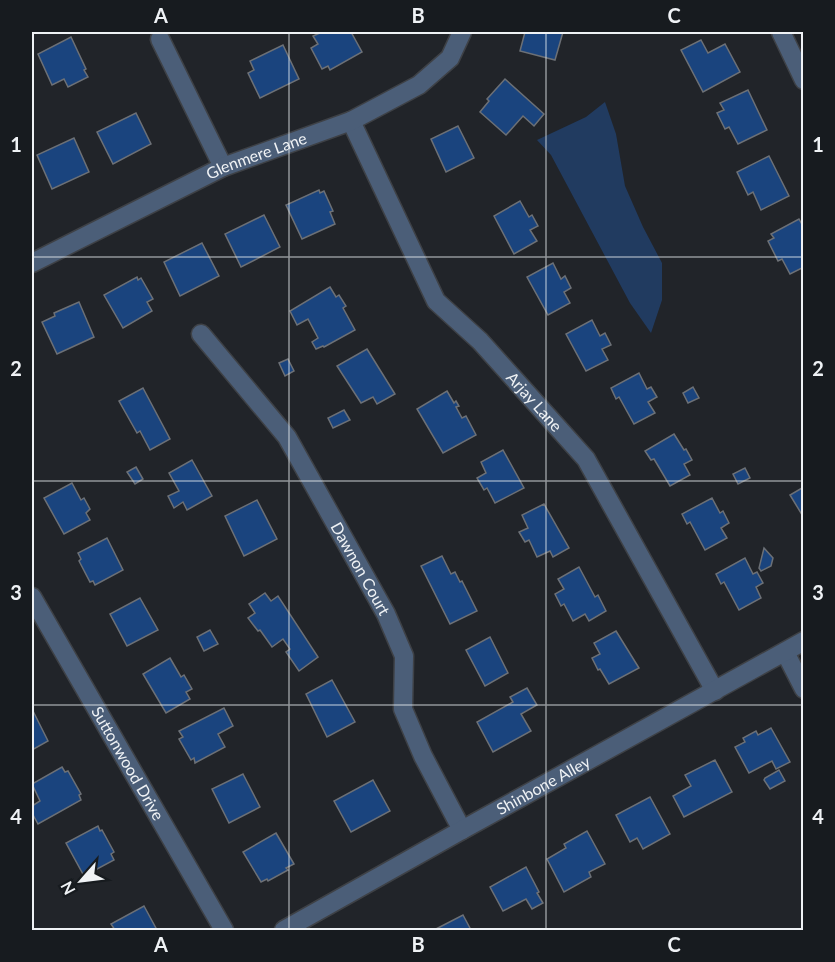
<svg xmlns="http://www.w3.org/2000/svg" width="835" height="962" font-family="Lato,sans-serif">
	<style>
		.green { fill: #213b60 }
		.building { fill: #1a447e; stroke: #6c7076; stroke-width: 1.5 }
		.lines { fill: none; stroke-linecap: round; stroke-linejoin: round }
		.street-casing { stroke: #3e4146; stroke-width: 21 }
		.street { stroke: #4b5e78; stroke-width: 18 }
		.grid { fill: none; stroke: #eff2f5; stroke-width: 1.5; stroke-opacity: 0.55 }
		.labels { text-anchor: middle; stroke-width: 4.5; stroke-linejoin: round; paint-order: stroke }
		.street-label { font-size: 16px; fill: #eff2f5; stroke: #171b1f }
		.neatline { fill: none; stroke: #eff2f5; stroke-width: 2 }
		.grid-label { font-size: 20px; text-anchor: middle; font-weight: bold; fill: #eff2f5 }
	</style>
	<rect width="100%" height="100%" fill="#212429"/>
	<polygon class="green" points="605,102 616,134 625,186 643,227 662,263 662,300 651,333 630,303 551,155 537,140 586,117"/>
	<g class="building">
		<polygon points="322,32 351,32 362,52 330,70 328,66 322,69 311,48 318,44 313,36"/>
		<polygon points="525,32 563,32 555,60 520,51"/>
		<polygon points="71,37 86,69 84,70 88,77 68,87 64,79 52,85 38,54"/>
		<polygon points="701,40 708,53 725,44 740,72 703,92 681,50"/>
		<polygon points="283,45 299,79 260,98 248,73 254,70 250,61"/>
		<polygon points="505,79 544,114 534,126 523,116 506,135 480,112 489,101 487,99"/>
		<polygon points="748,90 767,130 738,144 729,127 725,129 717,113 724,110 720,103"/>
		<polygon points="136,113 151,144 113,164 97,132"/>
		<polygon points="458,126 474,158 446,172 431,139"/>
		<polygon points="74,138 89,172 52,189 37,155"/>
		<polygon points="769,156 789,196 761,210 753,192 748,195 737,172"/>
		<polygon points="319,190 320,193 324,191 333,211 330,212 335,224 302,239 286,205"/>
		<polygon points="520,201 529,217 532,215 538,226 530,230 537,241 514,254 494,216"/>
		<polygon points="264,215 280,247 241,267 225,234"/>
		<polygon points="799,219 804,228 804,267 790,274 782,259 778,261 768,241 774,238 771,234"/>
		<polygon points="202,243 219,276 180,296 164,262"/>
		<polygon points="553,263 561,279 565,276 571,288 564,292 570,303 548,315 527,277"/>
		<polygon points="137,277 138,280 141,278 153,299 147,302 152,311 123,328 104,295"/>
		<polygon points="330,287 336,297 339,295 346,306 343,308 355,330 324,347 323,346 316,349 312,342 318,338 308,319 297,325 290,311"/>
		<polygon points="79,302 94,337 57,354 42,322 55,316 54,313"/>
		<polygon points="592,320 600,336 605,333 611,345 602,349 608,360 586,371 566,334"/>
		<polygon points="367,349 395,394 377,404 373,397 361,403 337,366"/>
		<polygon points="288,359 294,371 285,376 279,363"/>
		<polygon points="639,373 647,389 651,387 657,397 648,402 655,413 634,424 619,397 616,399 611,388"/>
		<polygon points="693,387 699,398 688,403 683,393"/>
		<polygon points="143,388 170,439 150,450 140,431 137,433 119,401"/>
		<polygon points="447,391 454,403 456,401 459,406 456,407 462,418 466,416 476,435 443,453 417,409"/>
		<polygon points="344,410 350,420 333,428 328,418"/>
		<polygon points="674,434 684,450 686,449 692,460 684,464 690,475 670,486 654,459 651,460 645,451"/>
		<polygon points="503,450 524,488 495,503 487,488 484,490 477,478 486,473 481,462"/>
		<polygon points="192,460 212,496 187,510 183,502 174,508 168,496 179,491 169,473"/>
		<polygon points="136,467 143,479 135,484 127,472"/>
		<polygon points="745,468 750,478 738,484 733,474"/>
		<polygon points="72,483 81,500 84,498 90,509 86,513 90,520 64,534 44,498"/>
		<polygon points="802,488 804,490 804,518 790,495"/>
		<polygon points="712,498 720,513 723,511 729,523 721,528 727,538 705,550 690,522 687,524 682,514"/>
		<polygon points="257,500 277,539 244,556 225,516"/>
		<polygon points="544,504 569,548 553,557 550,551 537,557 529,540 525,542 519,532 528,528 522,515"/>
		<polygon points="107,538 123,570 95,585 93,581 90,582 79,561 81,559 78,553"/>
		<polygon points="764,548 773,558 771,566 761,571 759,568"/>
		<polygon points="442,556 451,574 455,572 460,582 462,581 477,611 450,624 421,566"/>
		<polygon points="745,558 753,574 757,572 763,583 756,587 761,598 739,610 724,582 721,584 716,574"/>
		<polygon points="579,567 595,597 598,595 606,611 589,621 585,614 573,621 564,604 561,606 555,594 564,589 558,579"/>
		<polygon points="265,593 271,601 278,596 318,657 299,671 286,652 290,649 283,639 272,647 260,630 258,631 248,618 255,613 249,604"/>
		<polygon points="140,598 158,630 127,646 110,614"/>
		<polygon points="210,630 218,644 204,651 197,637"/>
		<polygon points="616,631 639,668 609,684 600,669 598,670 592,658 600,654 594,643"/>
		<polygon points="490,637 508,673 485,686 466,650"/>
		<polygon points="170,658 181,677 184,675 192,689 186,692 190,699 166,713 143,674"/>
		<polygon points="332,680 355,722 327,737 306,694"/>
		<polygon points="527,688 537,705 521,714 531,731 493,752 477,722 513,702 510,697"/>
		<polygon points="224,708 233,726 218,734 225,747 195,763 194,758 191,760 179,739 183,737 179,731"/>
		<polygon points="32,709 48,741 32,750"/>
		<polygon points="771,728 790,762 776,769 772,761 749,773 735,747 745,742 743,738 756,731 758,735"/>
		<polygon points="715,760 732,792 684,817 673,796 691,786 685,775"/>
		<polygon points="62,767 65,772 68,771 81,794 79,795 81,800 38,824 32,813 32,806 40,801 32,784"/>
		<polygon points="779,770 785,781 770,789 764,780 765,778"/>
		<polygon points="243,774 260,807 229,823 212,789"/>
		<polygon points="373,780 390,811 351,832 334,801"/>
		<polygon points="650,797 670,834 643,849 637,838 630,842 616,815"/>
		<polygon points="98,826 100,831 102,830 114,852 111,854 114,860 84,876 66,843"/>
		<polygon points="587,831 605,864 589,872 591,877 564,892 547,859 566,848 564,844"/>
		<polygon points="276,833 294,864 286,868 288,870 268,881 267,879 261,882 243,852"/>
		<polygon points="526,867 539,892 537,893 543,903 532,909 526,899 503,911 490,887"/>
		<polygon points="144,906 157,930 115,930 111,924"/>
		<polygon points="463,915 471,930 434,930"/>
	</g>
	<g class="lines">
		<g class="street-casing">
			<g id="street">
				<polyline points="781,32 804,80"/>
				<polyline points="160,39 223,167"/>
				<path id="s1" d="M 351,121 L 436,301 L 480,341 L 586,459 L 715,691"/>
				<path id="s2" d="M 32,263 L 223,167 L 351,121 L 419,85 L 450,58 L 462,32"/>
				<path id="s3" d="M 201,334 L 287,437 L 386,614 L 404,656 L 403,709 L 423,756 L 462,830"/>
				<path id="s4" d="M 32,597 L 224,930"/>
				<polyline points="785,652 804,689"/>
				<path id="s5" d="M 284,930 L 462,830 L 804,641"/>
			</g>
		</g>
		<use href="#street" class="street"/>
	</g>
	<path class="grid" d="M 289,32 L 289,930M 546,32 L 546,930M 32,257 L 804,257M 32,481 L 804,481M 32,705 L 804,705"/>
	<g class="labels">
		<g class="street-label">
			<text dy="6" stroke="none"><textPath href="#s2" startOffset="249">Glenmere Lane</textPath></text>
			<text dy="6" stroke="none"><textPath href="#s1" startOffset="340">Arjay Lane</textPath></text>
			<text dy="6" stroke="none"><textPath href="#s3" startOffset="285">Dawnon Court</textPath></text>
			<text dy="6" stroke="none"><textPath href="#s4" startOffset="192">Suttonwood Drive</textPath></text>
			<text dy="6" stroke="none"><textPath href="#s5" startOffset="297">Shinbone Alley</textPath></text>
		</g>
	</g>
	<rect width="835" height="962" fill="none" stroke="#171b1f" stroke-width="66"/>
	<g transform="translate(81 881) rotate(242)" stroke="#171b1f" stroke-width="4.5" paint-order="stroke">
	<path d="M0-4.5L10 22L0 15L-10 22Z" fill="#eff2f5"/>
	<text y="-9" font-size="16" font-weight="bold" text-anchor="middle" fill="#eff2f5">N</text>
	</g>
	<rect x="33" y="33" width="769" height="896" class="neatline"/>
	<g class="grid-label">
		<text x="161" y="23">A</text>
		<text x="418" y="23">B</text>
		<text x="674" y="23">C</text>
		<text x="16" y="152">1</text>
		<text x="818" y="152">1</text>
		<text x="16" y="376">2</text>
		<text x="818" y="376">2</text>
		<text x="16" y="600">3</text>
		<text x="818" y="600">3</text>
		<text x="16" y="824">4</text>
		<text x="818" y="824">4</text>
		<text x="161" y="952">A</text>
		<text x="418" y="952">B</text>
		<text x="674" y="952">C</text>
	</g>
</svg>
